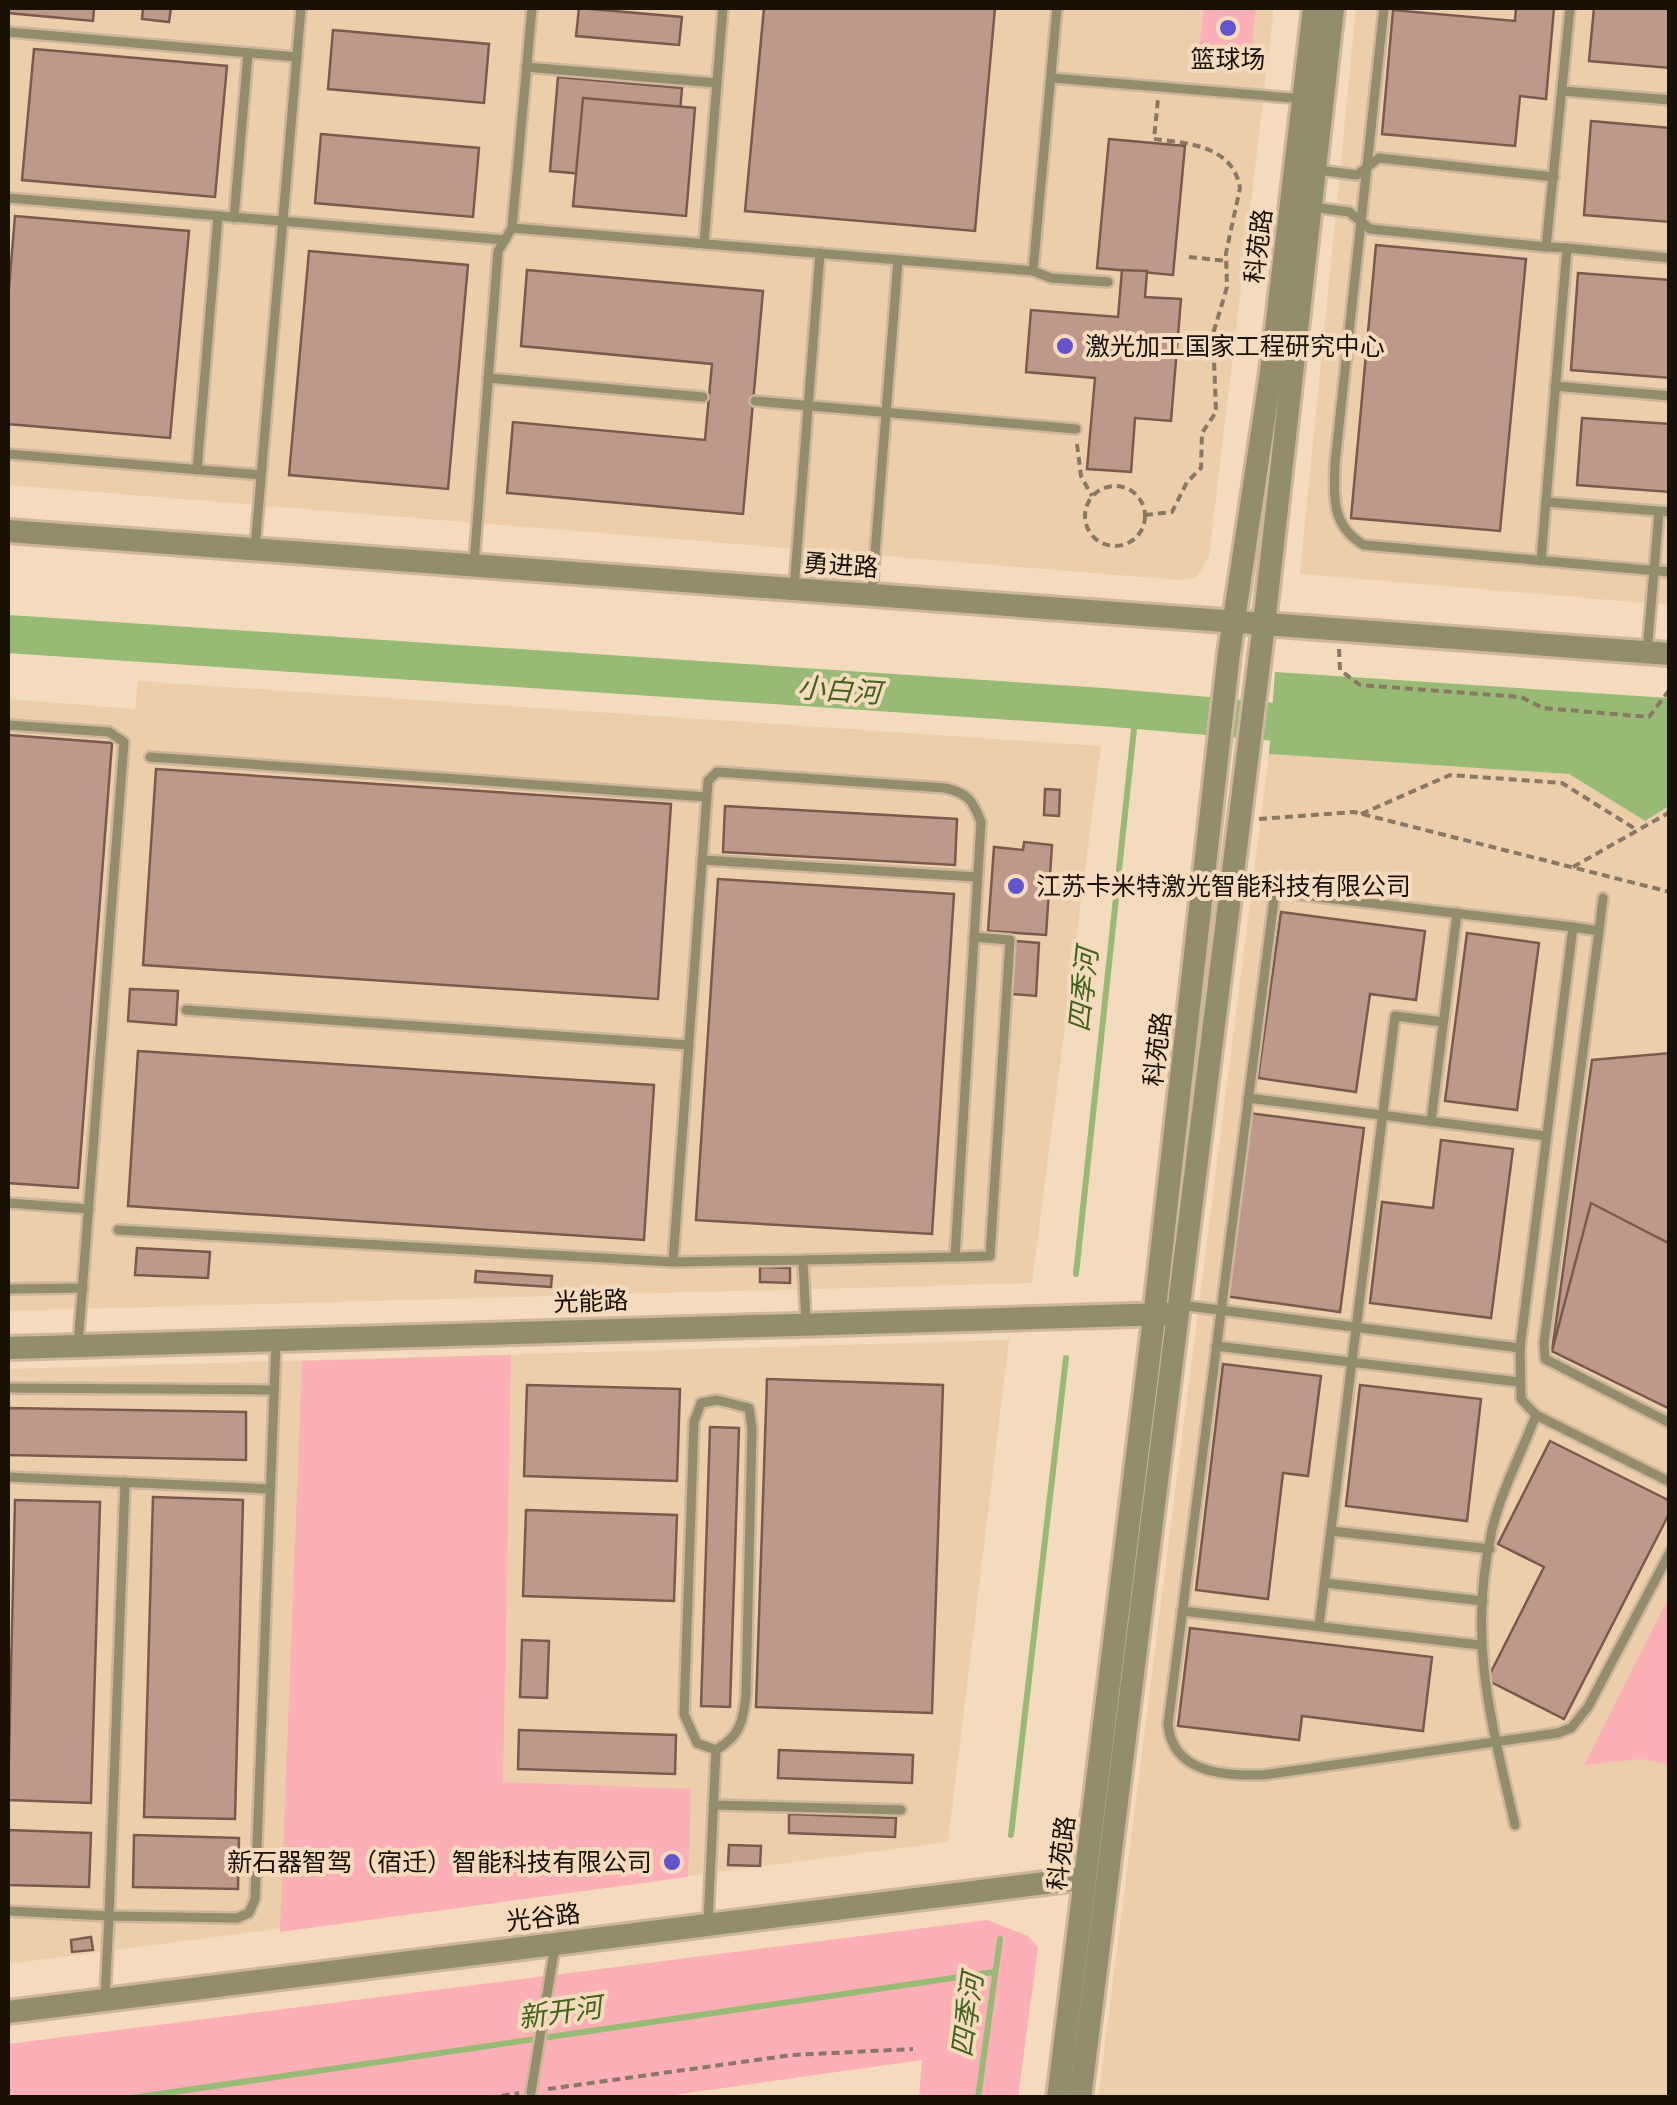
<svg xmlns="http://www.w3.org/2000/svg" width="1677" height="2105" font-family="Helvetica,'Noto Sans SC',sans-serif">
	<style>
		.built { fill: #ecceab }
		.green { fill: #fcafb7 }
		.water { fill: #97ba75 }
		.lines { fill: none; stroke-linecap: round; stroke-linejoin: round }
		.stream { stroke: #97ba75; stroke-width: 6 }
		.river { stroke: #97ba75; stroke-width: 38 }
		.building { fill: #be998b; stroke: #7b5a4e; stroke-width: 2.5 }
		.service-casing { stroke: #cdb69c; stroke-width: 14 }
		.tertiary-casing { stroke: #cdb69c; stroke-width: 28 }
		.path { stroke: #897864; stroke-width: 4; stroke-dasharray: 8 5; stroke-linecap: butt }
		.service { stroke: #918d6d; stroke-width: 9 }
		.tertiary { stroke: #918d6d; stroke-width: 22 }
		.poi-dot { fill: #6254cd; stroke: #f4dbbd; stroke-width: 4 }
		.labels { text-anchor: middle; stroke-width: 8; stroke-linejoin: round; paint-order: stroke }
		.poi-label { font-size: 25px; fill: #191006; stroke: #f4dbbd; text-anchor: start }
		.street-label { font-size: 25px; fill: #191006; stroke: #f4dbbd }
		.water-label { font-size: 28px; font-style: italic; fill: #43631c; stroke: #f4dbbd }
	</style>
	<rect width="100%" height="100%" fill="#f4dbbd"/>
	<g class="built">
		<polygon points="8,8 1274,8 1209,557 1196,578 1179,580 8,485"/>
		<polygon points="1356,8 1669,8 1669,605 1300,574"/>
		<polygon points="138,681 1101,746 1032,1283 8,1311 8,699 135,709"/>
		<polygon points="1269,754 1569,774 1644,821 1669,806 1669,2097 1098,2098"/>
		<polygon points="1009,1340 948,1842 8,1964 8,1369"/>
	</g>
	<g class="green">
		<polygon points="1204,8 1256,8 1251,55 1199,49"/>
		<polygon points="511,1355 503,1782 691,1789 688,1877 280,1932 302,1361"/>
		<polygon points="1669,1597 1669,1764 1641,1759 1584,1765"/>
		<polygon points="987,1920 1028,1936 1038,1947 1018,2097 919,2097 922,2060 653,2098 8,2097 8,2044"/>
	</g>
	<polygon class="water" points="1275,672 1669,698 1669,806 1645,821 1569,774 1269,754"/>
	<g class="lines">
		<g class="stream">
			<polyline points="1076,1274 1136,710"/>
			<polyline points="1011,1835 1066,1358"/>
			<polyline points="132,2098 994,1972"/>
			<polyline points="978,2098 1000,1939"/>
		</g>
		<polyline class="river" points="8,634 1103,707 1322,726"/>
	</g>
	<g class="building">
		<polygon points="8,8 94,8 93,21 8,13"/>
		<polygon points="143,8 171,8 169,22 142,19"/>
		<polygon points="579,8 682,17 679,45 576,36"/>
		<polygon points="764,8 995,8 975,231 745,211"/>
		<polygon points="1516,8 1554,8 1546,99 1520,96 1515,146 1382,134 1393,10 1515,21"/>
		<polygon points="1594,8 1670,8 1670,68 1589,61"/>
		<polygon points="333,30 489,44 484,103 328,89"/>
		<polygon points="34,49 227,66 215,197 22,180"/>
		<polygon points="558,77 682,88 674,182 550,171"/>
		<polygon points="583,98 695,108 686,216 573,206"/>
		<polygon points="1591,121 1670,128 1670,222 1584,215"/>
		<polygon points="321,134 479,148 473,217 315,203"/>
		<polygon points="1109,139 1185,146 1173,275 1097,268"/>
		<polygon points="15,216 189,231 170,438 8,424 8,301"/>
		<polygon points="1376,245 1526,259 1500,531 1351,518"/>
		<polygon points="309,251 468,265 448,489 289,475"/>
		<polygon points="527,270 763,291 743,514 507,493 513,422 705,440 712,364 521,346"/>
		<polygon points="1122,270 1147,271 1145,297 1181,299 1171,421 1135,418 1131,472 1087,469 1095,378 1026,372 1031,310 1118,317"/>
		<polygon points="1578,273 1670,280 1670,378 1571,370"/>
		<polygon points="1582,418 1670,424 1670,492 1577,485"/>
		<polygon points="8,735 112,743 78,1188 8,1183"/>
		<polygon points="156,769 671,804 658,999 143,965"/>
		<polygon points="1045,789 1060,790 1059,816 1044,815"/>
		<polygon points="725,806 957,819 955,865 723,852"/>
		<polygon points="1024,842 1052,845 1046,935 988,931 994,847 1023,850"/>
		<polygon points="718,879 954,894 932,1234 696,1220"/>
		<polygon points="1281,912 1425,931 1416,1000 1370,994 1356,1092 1258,1078"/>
		<polygon points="1467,933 1539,943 1517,1110 1445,1101"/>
		<polygon points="1015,941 1039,943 1036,996 1012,994"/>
		<polygon points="130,989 178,991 176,1025 128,1021"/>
		<polygon points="138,1051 654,1085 644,1240 128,1206"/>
		<polygon points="1670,1053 1670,1244 1661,1239 1594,1371 1552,1351 1592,1060"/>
		<polygon points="1248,1113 1364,1128 1340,1312 1224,1296"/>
		<polygon points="1441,1140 1513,1149 1491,1318 1370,1303 1382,1202 1433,1208"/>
		<polygon points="1591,1203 1670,1244 1670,1409 1552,1351"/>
		<polygon points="137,1248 210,1252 208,1278 135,1275"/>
		<polygon points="760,1267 790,1268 790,1283 760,1282"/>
		<polygon points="476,1271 552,1276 551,1287 475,1282"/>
		<polygon points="1223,1364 1321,1376 1308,1476 1283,1473 1268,1599 1196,1590"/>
		<polygon points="767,1379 943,1385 932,1713 756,1707"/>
		<polygon points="527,1385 680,1389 677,1481 524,1476"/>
		<polygon points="1360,1385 1481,1399 1467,1521 1346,1506"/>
		<polygon points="8,1408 246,1412 246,1460 8,1455"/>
		<polygon points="710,1427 739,1428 730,1707 701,1706"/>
		<polygon points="1550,1441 1670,1501 1670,1512 1564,1719 1487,1680 1544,1567 1498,1544"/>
		<polygon points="153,1497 243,1500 235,1819 144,1817"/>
		<polygon points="15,1500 100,1502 91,1803 8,1800"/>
		<polygon points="526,1510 677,1515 674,1601 523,1596"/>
		<polygon points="1190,1628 1432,1657 1423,1731 1302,1716 1299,1740 1178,1726"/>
		<polygon points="522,1640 549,1641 547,1698 520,1697"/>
		<polygon points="519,1730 676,1735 675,1774 518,1769"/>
		<polygon points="779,1750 913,1755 912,1783 778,1778"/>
		<polygon points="789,1814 896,1818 895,1837 789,1833"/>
		<polygon points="8,1830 91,1833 89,1887 8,1885"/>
		<polygon points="134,1835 239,1838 238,1889 133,1887"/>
		<polygon points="729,1845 761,1846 760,1866 728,1865"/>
		<polygon points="91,1937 93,1950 72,1952 71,1940"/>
	</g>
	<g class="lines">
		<g class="service-casing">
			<g id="service">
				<path d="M 1384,8 L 1335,463 C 1334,497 1331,526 1364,545 L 1670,572"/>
				<polyline points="8,32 297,57"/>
				<polyline points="526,67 717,83"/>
				<polyline points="1052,78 1304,99"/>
				<polyline points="1563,91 1670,100"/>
				<polyline points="1318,170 1357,175 1379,158 1554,177"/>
				<polyline points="8,198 505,240"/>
				<polyline points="1313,207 1349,212 1370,229 1546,247"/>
				<polyline points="234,218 248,53"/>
				<polyline points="512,228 1033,271 1051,278 1108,282"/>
				<polyline points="704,244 723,8"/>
				<polyline points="1567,248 1670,258"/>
				<polyline points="1033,271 1057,8"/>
				<polyline points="488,378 703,397"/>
				<polyline points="1555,386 1670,396"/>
				<polyline points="755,401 1076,429"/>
				<polyline points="8,454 261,475"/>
				<polyline points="197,470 218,216"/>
				<polyline points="1546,502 1670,512"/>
				<polyline points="255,548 301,8"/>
				<polyline points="1541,561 1567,248 1546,247 1570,8"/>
				<polyline points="474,563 498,251 512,228 532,8"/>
				<polyline points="794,589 820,253"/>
				<polyline points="872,592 898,260"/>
				<polyline points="1647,652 1659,512"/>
				<polyline points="8,725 109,732 124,742 78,1346"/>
				<polyline points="150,757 707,797"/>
				<polyline points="702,860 977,877"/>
				<polyline points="1573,927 1599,931 1544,1343 1545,1359 1670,1423"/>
				<polyline points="1599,931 1603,898"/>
				<polyline points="186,1010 689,1045"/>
				<polyline points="1248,1098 1546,1136"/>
				<polyline points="1431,1122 1457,913"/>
				<polyline points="8,1203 89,1209"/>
				<polyline points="118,1230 673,1262"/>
				<polyline points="955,1257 990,1256 1010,940 974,937"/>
				<path d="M 803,1260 L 673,1262 L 708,781 L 717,772 L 945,788 C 967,793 973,800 981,822 L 955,1257 L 803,1260 L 806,1322"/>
				<polyline points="8,1289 83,1288"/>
				<polyline points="1180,1305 1520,1348"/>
				<polyline points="1216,1346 1519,1382"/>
				<polyline points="8,1388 274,1390"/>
				<polyline points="8,1477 270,1489"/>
				<path d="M 1670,1482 L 1536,1415 L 1521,1399 L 1520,1348 L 1573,927 L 1275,892 L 1168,1724 C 1172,1773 1224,1776 1263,1775 L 1558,1733 L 1571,1728 L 1588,1707 L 1670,1552"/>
				<polyline points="1331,1531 1490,1549"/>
				<polyline points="1325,1583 1483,1601"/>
				<polyline points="1182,1611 1480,1645"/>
				<polyline points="1319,1626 1395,1016 1443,1022"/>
				<polyline points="713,1805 901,1810"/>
				<path d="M 1515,1825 C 1491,1720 1467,1638 1492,1530 C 1501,1491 1522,1452 1536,1415"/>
				<polyline points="8,1911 109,1916 125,1482"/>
				<path d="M 708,1922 L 716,1750 C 740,1736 743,1722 746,1695 L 752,1428 L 749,1408 L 717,1400 L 701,1403 L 694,1422 L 684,1714 L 697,1743 L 716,1750"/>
				<polyline points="105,1997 109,1916 237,1918 249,1913 255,1899 276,1342"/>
				<polyline points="531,2092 555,1946"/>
			</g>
		</g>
		<g class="tertiary-casing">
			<g id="tertiary">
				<polyline points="8,531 1670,654"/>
				<polyline points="8,1348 1168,1314"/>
				<polyline points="8,2012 1085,1878"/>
				<polyline points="1058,2098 1153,1326 1229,653 1271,372 1314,8"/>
				<polyline points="1080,2098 1264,624 1333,8"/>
			</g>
		</g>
		<g class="path">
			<polyline points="1189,257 1228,261"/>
			<polyline points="1077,444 1081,476 1092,496"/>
			<circle cx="1115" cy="516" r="30"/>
			<path d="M 1145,515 L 1172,512 L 1187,482 L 1201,468 L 1202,433 L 1216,412 L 1213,334 L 1227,287 L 1226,253 L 1240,188 C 1233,146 1189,143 1154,139 L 1158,99"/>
			<polyline points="1339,649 1340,670 1360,685 1521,697 1543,708 1649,717 1670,689"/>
			<polyline points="1361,814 1450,775 1562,783 1637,830"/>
			<polyline points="1259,819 1354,812 1670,892"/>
			<polyline points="1573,867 1670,812"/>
			<polyline points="548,2089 792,2055 913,2049"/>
			<polyline points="489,2098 519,2093"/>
		</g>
		<use href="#service" class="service"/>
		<use href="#tertiary" class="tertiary"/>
	</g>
	<g class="poi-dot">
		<circle cx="1228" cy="28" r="10"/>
		<circle cx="1065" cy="346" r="10"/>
		<circle cx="1016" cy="886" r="10"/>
		<circle cx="672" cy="1862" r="10"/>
	</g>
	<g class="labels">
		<g class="poi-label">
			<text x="1228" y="68" text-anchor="middle">篮球场</text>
			<text x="1085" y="355">激光加工国家工程研究中心</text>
			<text x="1036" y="895">江苏卡米特激光智能科技有限公司</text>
			<text x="652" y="1871" text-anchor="end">新石器智驾（宿迁）智能科技有限公司</text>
		</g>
		<g class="street-label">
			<text transform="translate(1258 246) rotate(-83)" y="9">科苑路</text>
			<text transform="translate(841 565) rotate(4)" y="9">勇进路</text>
			<text transform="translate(1157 1049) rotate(-83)" y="9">科苑路</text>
			<text transform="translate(591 1301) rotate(-2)" y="9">光能路</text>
			<text transform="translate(1061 1853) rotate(-83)" y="9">科苑路</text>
			<text transform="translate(543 1917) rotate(-7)" y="9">光谷路</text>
		</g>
		<g class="water-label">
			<text transform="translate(839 690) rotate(4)" y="10">小白河</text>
			<text transform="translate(1083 990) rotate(-84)" y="10">四季河</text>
			<text transform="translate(560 2012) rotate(-8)" y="10">新开河</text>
			<text transform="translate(967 2015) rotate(-82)" y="10">四季河</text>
		</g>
	</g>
	<rect width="1677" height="2105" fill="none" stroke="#191006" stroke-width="20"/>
</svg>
